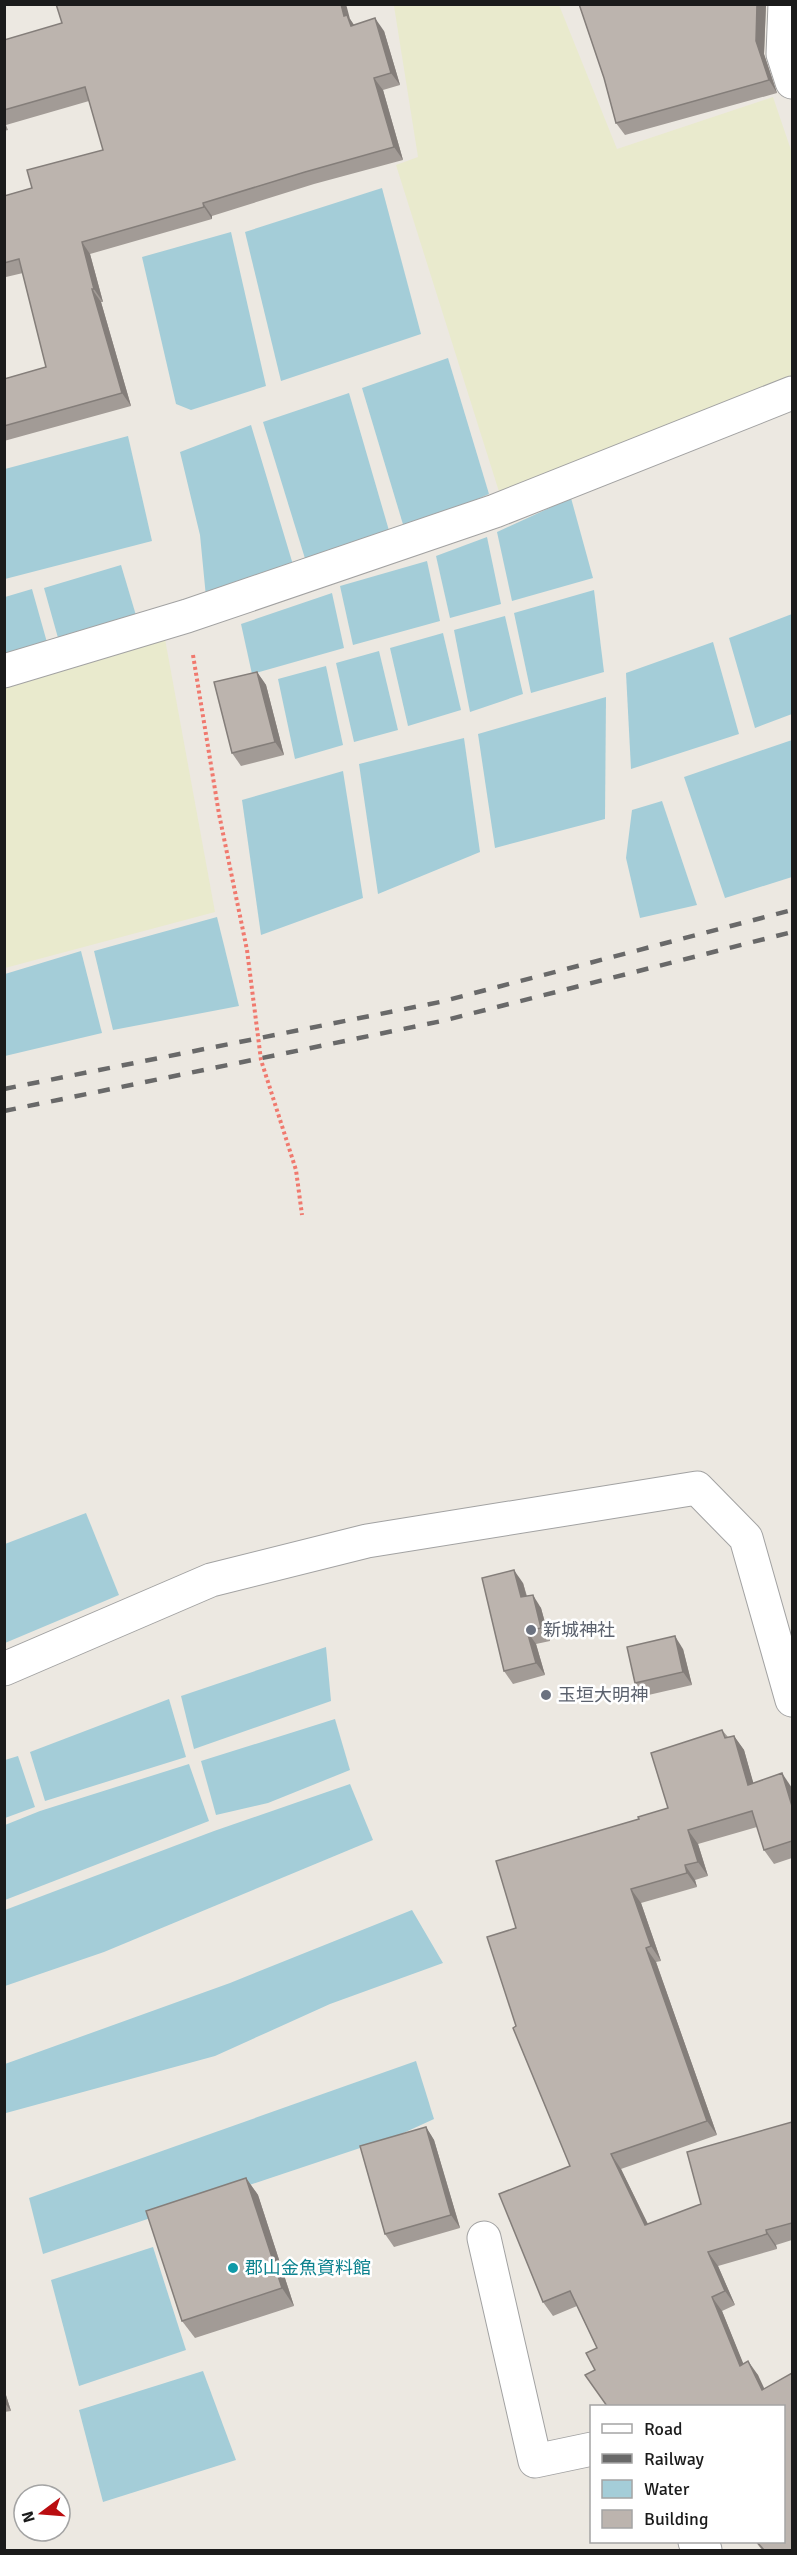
<svg xmlns="http://www.w3.org/2000/svg" width="797" height="2555" font-family="Signika,'Noto Sans JP',sans-serif">
	<style>
		.farmland { fill: #e9eacd }
		.water { fill: #a4cdd8 }
		.lines { fill: none; stroke-linecap: round; stroke-linejoin: round }
		.minor-casing { stroke: #a2a2a2; stroke-width: 35 }
		.path { stroke: #f0796e; stroke-width: 4; stroke-dasharray: 3 3; stroke-linecap: butt }
		.minor { stroke: #fff; stroke-width: 33 }
		.rail { stroke: #696969; stroke-width: 4.5; stroke-dasharray: 12 12; stroke-linecap: butt }
		.wall { fill: #a29b96 }
		.shaded-wall { fill: #847e7a }
		.building { fill: #bcb4ae; stroke: #847e7a; stroke-width: 1.5 }
		.worship-dot { fill: #6b7280; stroke: #fff; stroke-width: 2 }
		.culture-dot { fill: #0f9aa8; stroke: #fff; stroke-width: 2 }
		.labels { text-anchor: middle; stroke-width: 5; stroke-linejoin: round; paint-order: stroke }
		.worship-label { font-size: 18px; fill: #5b616d; stroke: #fff; text-anchor: start }
		.culture-label { font-size: 18px; fill: #0d838f; stroke: #fff; text-anchor: start }
	</style>
	<rect width="100%" height="100%" fill="#ece8e1"/>
	<g class="farmland">
		<polygon points="399,4 559,5 617,149 773,97 792,153 792,379 501,498 396,165 418,157 394,6"/>
		<polygon points="165,639 215,912 5,968 5,687"/>
	</g>
	<g class="water">
		<polygon points="382,188 421,334 281,381 245,232"/>
		<polygon points="231,232 266,386 191,410 176,404 142,257"/>
		<polygon points="448,358 489,494 405,531 362,388"/>
		<polygon points="349,393 390,534 307,565 263,422"/>
		<polygon points="251,425 294,568 206,597 200,535 180,452"/>
		<polygon points="128,436 152,541 5,579 5,469"/>
		<polygon points="571,498 593,578 512,601 497,532"/>
		<polygon points="487,537 501,604 450,618 436,556"/>
		<polygon points="427,561 440,621 353,645 340,586"/>
		<polygon points="121,565 138,622 60,645 44,588"/>
		<polygon points="32,589 48,646 5,658 5,597"/>
		<polygon points="594,590 604,672 531,693 514,613"/>
		<polygon points="332,593 344,648 252,674 241,624"/>
		<polygon points="792,614 792,714 755,728 729,638"/>
		<polygon points="505,616 523,694 470,712 454,630"/>
		<polygon points="443,633 461,710 408,726 390,648"/>
		<polygon points="713,642 739,734 631,769 626,673"/>
		<polygon points="379,651 398,730 354,742 336,663"/>
		<polygon points="326,666 343,745 295,759 278,679"/>
		<polygon points="606,697 605,819 495,848 478,734"/>
		<polygon points="464,738 480,852 378,894 359,764"/>
		<polygon points="792,740 792,877 725,898 684,777"/>
		<polygon points="343,771 363,898 261,935 242,800"/>
		<polygon points="662,801 697,905 640,918 626,858 632,810"/>
		<polygon points="217,917 239,1006 113,1030 94,951"/>
		<polygon points="81,951 102,1033 5,1056 5,974"/>
		<polygon points="86,1513 119,1595 5,1643 5,1544"/>
		<polygon points="326,1647 331,1701 194,1749 181,1696"/>
		<polygon points="169,1699 186,1757 45,1801 30,1752"/>
		<polygon points="335,1719 350,1770 268,1803 216,1815 201,1761"/>
		<polygon points="18,1756 35,1807 5,1818 5,1760"/>
		<polygon points="189,1764 209,1821 5,1900 5,1825 40,1811"/>
		<polygon points="350,1784 373,1840 104,1952 5,1986 5,1910 214,1831"/>
		<polygon points="412,1910 443,1963 330,2004 215,2056 6,2113 5,2064 230,1983"/>
		<polygon points="416,2061 434,2119 399,2135 43,2254 29,2198"/>
		<polygon points="153,2247 186,2350 79,2386 51,2280"/>
		<polygon points="203,2371 236,2460 103,2502 79,2410"/>
	</g>
	<g class="lines">
		<g class="minor-casing">
			<g id="minor">
				<polyline points="785,4 783,54 792,82"/>
				<polyline points="4,671 187,616 495,511 792,393"/>
				<polyline points="4,1669 211,1580 367,1541 697,1488 746,1538 792,1700"/>
				<polyline points="484,2238 535,2461 592,2449"/>
				<polyline points="695,2542 705,2550"/>
			</g>
		</g>
		<polyline class="path" points="193,655 219,814 247,950 261,1060 296,1170 302,1215"/>
		<use href="#minor" class="minor"/>
		<g class="rail">
			<polyline points="4,1089 440,1002 792,910"/>
			<polyline points="4,1111 442,1021 792,932"/>
		</g>
	</g>
	<g class="wall">
		<polygon points="579,4 766,4 764,54 777,93 625,135 616,123 604,78"/>
		<polygon points="350,19 354,25 384,31 400,85 383,90 403,160 314,184 212,216 212,219 90,254 103,302 101,302 131,406 4,441 4,379 46,367 23,273 6,277 4,275 4,196 32,188 103,150 89,101 6,125 8,130 4,131 4,40"/>
		<polygon points="257,672 266,685 284,755 241,766 232,753"/>
		<polygon points="523,1583 527,1596 541,1608 550,1641 536,1644 545,1675 513,1684 504,1671"/>
		<polygon points="683,1649 692,1685 644,1696 635,1683"/>
		<polygon points="722,1730 728,1737 734,1736 744,1750 753,1783 792,1788 792,1858 774,1864 764,1850 757,1827 698,1844 708,1876 695,1880 697,1887 641,1903 661,1961 656,1962 717,2135 621,2169 648,2224 701,2204 792,2122 792,2240 776,2245 777,2249 718,2266 735,2305 722,2311 743,2364 758,2375 792,2550 762,2550 755,2541 783,2541 595,2370 597,2348 577,2306 553,2316 543,2302 570,2166 516,2026 516,1928 639,1819 668,1808"/>
		<polygon points="426,2127 434,2140 460,2228 394,2247 385,2234"/>
		<polygon points="246,2178 258,2195 294,2306 195,2338 182,2321"/>
		<polygon points="4,2389 11,2411 4,2412"/>
	</g>
	<g class="shaded-wall">
		<polygon points="341,4 346,4 350,19 356,28 359,39 344,16"/>
		<polygon points="757,4 766,4 764,54 777,93 769,80 756,41"/>
		<polygon points="375,18 384,31 400,85 391,73"/>
		<polygon points="374,78 383,90 403,160 394,147"/>
		<polygon points="203,203 212,216 212,219 204,207"/>
		<polygon points="82,242 90,254 103,302 94,289"/>
		<polygon points="92,289 101,302 131,406 122,393"/>
		<polygon points="257,672 266,685 284,755 275,742"/>
		<polygon points="514,1570 523,1583 530,1610 521,1597"/>
		<polygon points="533,1595 541,1608 550,1641 541,1628"/>
		<polygon points="527,1631 536,1644 545,1675 536,1663"/>
		<polygon points="675,1636 683,1649 692,1685 683,1672"/>
		<polygon points="734,1736 744,1750 758,1799 748,1785"/>
		<polygon points="782,1773 792,1788 792,1806"/>
		<polygon points="688,1830 698,1844 708,1876 698,1862"/>
		<polygon points="685,1865 695,1880 697,1887 687,1873"/>
		<polygon points="631,1889 641,1903 661,1961 651,1946"/>
		<polygon points="646,1948 656,1962 717,2135 707,2121"/>
		<polygon points="426,2127 434,2140 460,2228 451,2215"/>
		<polygon points="611,2154 621,2169 655,2239 645,2225"/>
		<polygon points="246,2178 258,2195 294,2306 282,2288"/>
		<polygon points="766,2230 776,2245 777,2249 767,2234"/>
		<polygon points="708,2252 718,2266 735,2305 725,2291"/>
		<polygon points="712,2297 722,2311 750,2380 740,2366"/>
		<polygon points="748,2361 758,2375 772,2405 762,2390"/>
		<polygon points="4,2389 11,2411 4,2402"/>
	</g>
	<g class="building">
		<polygon points="56,4 341,4 344,16 347,15 351,26 375,18 391,73 374,78 394,147 305,172 203,203 204,207 82,242 94,289 92,289 122,393 4,426 4,379 46,367 19,259 4,263 4,196 32,188 27,170 103,150 85,87 4,110 4,40 62,23"/>
		<polygon points="579,4 757,4 756,41 769,80 616,123 604,78"/>
		<polygon points="257,672 275,742 232,753 214,682"/>
		<polygon points="514,1570 521,1597 533,1595 541,1628 527,1631 536,1663 504,1671 482,1578"/>
		<polygon points="675,1636 683,1672 635,1683 627,1647"/>
		<polygon points="722,1730 725,1738 734,1736 748,1785 782,1773 792,1806 792,1841 764,1850 752,1811 688,1830 698,1862 685,1865 687,1873 631,1889 651,1946 646,1948 707,2121 611,2154 645,2225 701,2204 687,2152 792,2122 792,2223 766,2230 767,2234 708,2252 725,2291 712,2297 740,2366 748,2361 762,2390 792,2373 792,2550 764,2550 756,2541 783,2541 783,2406 607,2406 585,2375 595,2370 586,2353 597,2348 570,2291 543,2302 499,2194 570,2166 513,2028 516,2026 487,1937 516,1928 496,1861 639,1819 638,1817 668,1808 651,1753"/>
		<polygon points="426,2127 451,2215 385,2234 360,2146"/>
		<polygon points="246,2178 282,2288 182,2321 146,2211"/>
	</g>
	<g class="worship-dot">
		<circle cx="531" cy="1630" r="6"/>
		<circle cx="546" cy="1695" r="6"/>
	</g>
	<circle class="culture-dot" cx="233" cy="2268" r="6"/>
	<g class="labels">
		<g class="worship-label">
			<text x="543" y="1636">新城神社</text>
			<text x="558" y="1701">玉垣大明神</text>
		</g>
		<g class="culture-label">
			<text x="245" y="2274">郡山金魚資料館</text>
		</g>
	</g>
	<rect width="797" height="2555" fill="none" stroke="#1b1b1b" stroke-width="12"/>
	<rect x="590" y="2405" width="195" height="138" fill="#ffffff" stroke="#a4a4a4" stroke-width="1.5"/>
	<rect x="602" y="2424" width="30" height="9" fill="#ffffff" stroke="#a4a4a4" stroke-width="1.5"/>
	<text x="644" y="2435" font-size="18" fill="#1b1b1b">Road</text>
	<rect x="602" y="2454" width="30" height="9" fill="#696969" stroke="#a4a4a4" stroke-width="1.5"/>
	<text x="644" y="2465" font-size="18" fill="#1b1b1b">Railway</text>
	<rect x="602" y="2480" width="30" height="18" fill="#a4cdd8" stroke="#a4a4a4" stroke-width="1.5"/>
	<text x="644" y="2495" font-size="18" fill="#1b1b1b">Water</text>
	<rect x="602" y="2510" width="30" height="18" fill="#bcb4ae" stroke="#a4a4a4" stroke-width="1.5"/>
	<text x="644" y="2525" font-size="18" fill="#1b1b1b">Building</text>
	<g transform="translate(42 2513) rotate(254)"><circle r="28" fill="#ffffff" stroke="#a4a4a4" stroke-width="1.5"/>
	<path d="M0-4.5L10 22L0 15L-10 22Z" fill="#ba0d10"/>
	<text y="-9" font-size="16" font-weight="bold" text-anchor="middle" fill="#1b1b1b">N</text>
	</g>
</svg>
